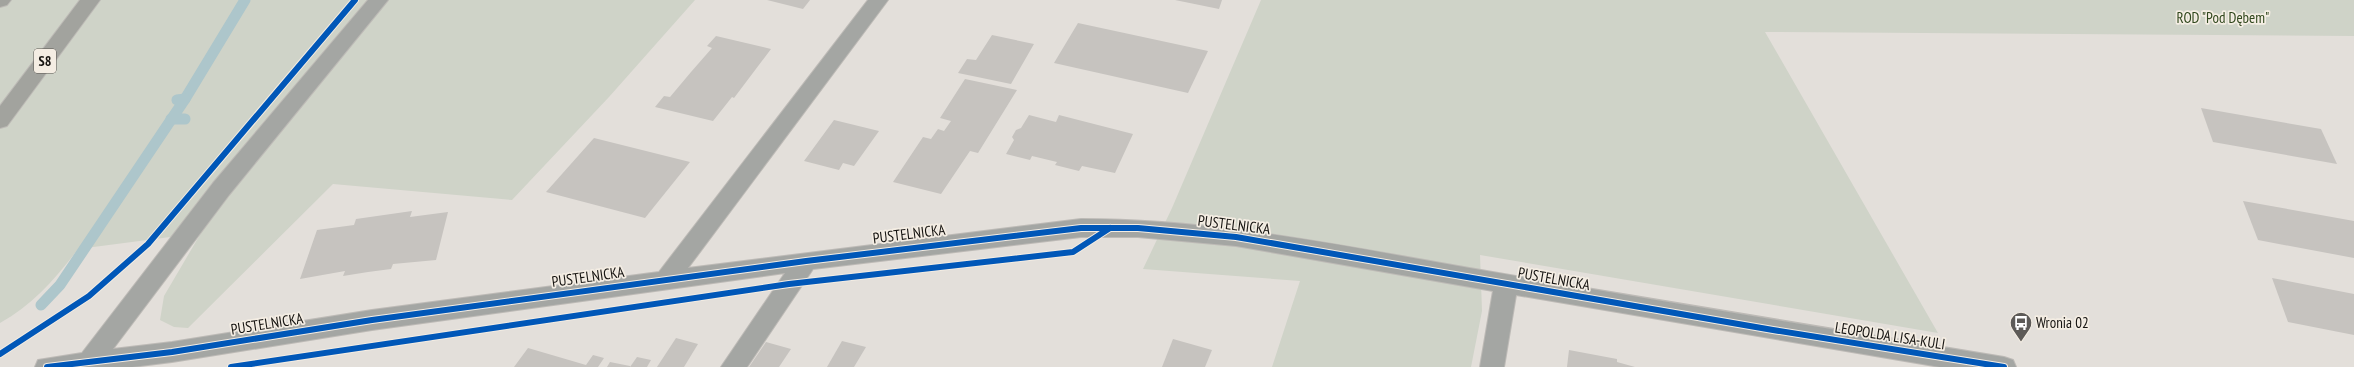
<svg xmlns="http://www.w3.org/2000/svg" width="2354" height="367" font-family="'PT Sans Narrow',sans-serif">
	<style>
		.green { fill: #cfd3c8 }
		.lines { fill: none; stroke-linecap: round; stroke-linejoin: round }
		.stream { stroke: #adc6cb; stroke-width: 11 }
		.building { fill: #c6c3bf }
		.minor-casing { stroke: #bdbab6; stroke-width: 2 }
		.highway-casing { stroke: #bdbab6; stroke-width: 2 }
		.minor { fill: #a4a6a3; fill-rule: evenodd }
		.highway { fill: #a2a39e; fill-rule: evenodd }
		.cycleway-casing { stroke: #f4ede3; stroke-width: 8 }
		.cycleway { stroke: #0057b8; stroke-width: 6 }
		.labels { text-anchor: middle; stroke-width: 3.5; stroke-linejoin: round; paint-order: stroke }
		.shield { fill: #f4ede3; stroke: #58544f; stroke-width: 1 }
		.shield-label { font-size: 14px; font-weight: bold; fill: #151310 }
		.park-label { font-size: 15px; fill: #30471d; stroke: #f4ede3 }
		.street-label { font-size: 15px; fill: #151310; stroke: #f4ede3 }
		.poi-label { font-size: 15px; fill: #151310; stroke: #f4ede3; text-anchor: start }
	</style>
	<rect width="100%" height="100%" fill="#e3dfda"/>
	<g class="green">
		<path d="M 0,0 L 695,0 L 609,97 L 512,200 L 333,184 L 188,328 L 174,327 L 160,320 L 164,296 L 201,233 L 78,249 C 56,278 33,305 0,323 Z"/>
		<polygon points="1261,0 2354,0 2354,36 1765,32 1938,333 1480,255 1482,311 1471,367 1272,367 1300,281 1143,269 1172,208"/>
	</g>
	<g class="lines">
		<g class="stream">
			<polyline points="185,99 245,0"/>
			<polyline points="171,119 185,119"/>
			<polyline points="41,305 60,285 185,99 177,100"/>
		</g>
	</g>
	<g class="building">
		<polygon points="767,0 810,0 803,9"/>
		<polygon points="1175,0 1222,0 1219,9"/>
		<polygon points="1078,23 1208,51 1188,93 1054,63"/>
		<polygon points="992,35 1034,44 1011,84 958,73 967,59 976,60"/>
		<polygon points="716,36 771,49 734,98 732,97 713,121 655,107 664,96 670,97 691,72 712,48 707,46"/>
		<polygon points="965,79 1017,90 978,153 970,151 941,194 893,182 923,137 931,139 938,129 944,131 951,121 940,118"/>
		<polygon points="2201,108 2321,129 2337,164 2213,142"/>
		<polygon points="1029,115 1056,122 1059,115 1133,134 1115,173 1082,166 1079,171 1055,165 1057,162 1032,156 1030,160 1006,154 1014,140 1012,137 1016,130 1021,128"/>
		<polygon points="834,120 879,131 854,166 843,163 839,170 804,161"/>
		<polygon points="594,138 690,162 645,218 546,192"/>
		<polygon points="2243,201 2354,221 2354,258 2258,240"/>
		<polygon points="412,211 410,217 448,212 436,260 393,264 391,269 368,272 343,276 345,271 300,279 317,230 354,225 356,219"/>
		<polygon points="2272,278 2354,294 2354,335 2288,322"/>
		<polygon points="676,338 698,344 684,367 657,367"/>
		<polygon points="1173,339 1212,350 1205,367 1162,367"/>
		<polygon points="842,341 866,347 854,367 827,367"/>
		<polygon points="766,342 791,349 779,367 749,367"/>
		<polygon points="528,348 586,365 593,355 604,358 598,367 514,367"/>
		<polygon points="1569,350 1617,359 1617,362 1635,367 1567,367"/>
		<polygon points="637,357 651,360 647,367 630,367"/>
		<polygon points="610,362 630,366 630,367 607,367"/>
	</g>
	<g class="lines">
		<g class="minor-casing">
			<path id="minor" d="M 368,0 L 388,0 L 229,195 L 113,349 L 172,342 L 372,310 L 659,272 L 868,0 L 888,0 L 688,268 L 1081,219 C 1217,219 1348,247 1481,270 C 1655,300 1829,329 2004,357 L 2013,360 L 2016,367 L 1940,367 L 1516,295 L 1504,367 L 1480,367 L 1493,291 L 1236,246 L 1138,237 L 1081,237 L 813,269 L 747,367 L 721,367 L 785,273 L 372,330 L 172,362 L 132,367 L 35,367 L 38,360 L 82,353 L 213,183 Z"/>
		</g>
		<g class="highway-casing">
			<g id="highway">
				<polygon points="0,0 11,0 7,5 0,7"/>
				<polygon points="80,0 100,0 7,126 0,128 0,106"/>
			</g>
		</g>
		<use href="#minor" class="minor"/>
		<use href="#highway" class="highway"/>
		<g class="cycleway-casing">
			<g id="cycleway">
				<polyline points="0,354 89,296 148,244 355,0"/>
				<polyline points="47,367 172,352 372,320 806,261 1081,228 1138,228 1236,237 1773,330 2004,367"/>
				<polyline points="231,367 789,284 1073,252 1110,228"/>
			</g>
		</g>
		<use href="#cycleway" class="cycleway"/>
	</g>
	<defs>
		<g id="bus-pin" transform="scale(1.15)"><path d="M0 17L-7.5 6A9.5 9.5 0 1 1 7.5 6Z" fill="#5d5a57" stroke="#f4ede3"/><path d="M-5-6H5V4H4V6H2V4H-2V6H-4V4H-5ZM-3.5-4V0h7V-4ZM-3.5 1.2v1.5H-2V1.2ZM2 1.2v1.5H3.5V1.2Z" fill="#fff"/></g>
	</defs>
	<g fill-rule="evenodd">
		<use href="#bus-pin" x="2021" y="323"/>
	</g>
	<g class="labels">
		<rect class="shield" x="34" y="49" width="22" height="24" rx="3"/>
		<g class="shield-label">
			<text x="45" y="66">S8</text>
		</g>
		<g class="park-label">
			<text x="2223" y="23">ROD "Pod Dębem"</text>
		</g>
		<g class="street-label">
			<text transform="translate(1234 225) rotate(7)" y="5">PUSTELNICKA</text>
			<text transform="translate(909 234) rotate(-7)" y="5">PUSTELNICKA</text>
			<text transform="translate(588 277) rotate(-8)" y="5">PUSTELNICKA</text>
			<text transform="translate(1554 279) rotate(10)" y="5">PUSTELNICKA</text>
			<text transform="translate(267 324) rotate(-9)" y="5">PUSTELNICKA</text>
			<text transform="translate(1890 336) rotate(9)" y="5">LEOPOLDA LISA-KULI</text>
		</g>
		<g class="poi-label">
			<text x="2036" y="328">Wronia 02</text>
		</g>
	</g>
</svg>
